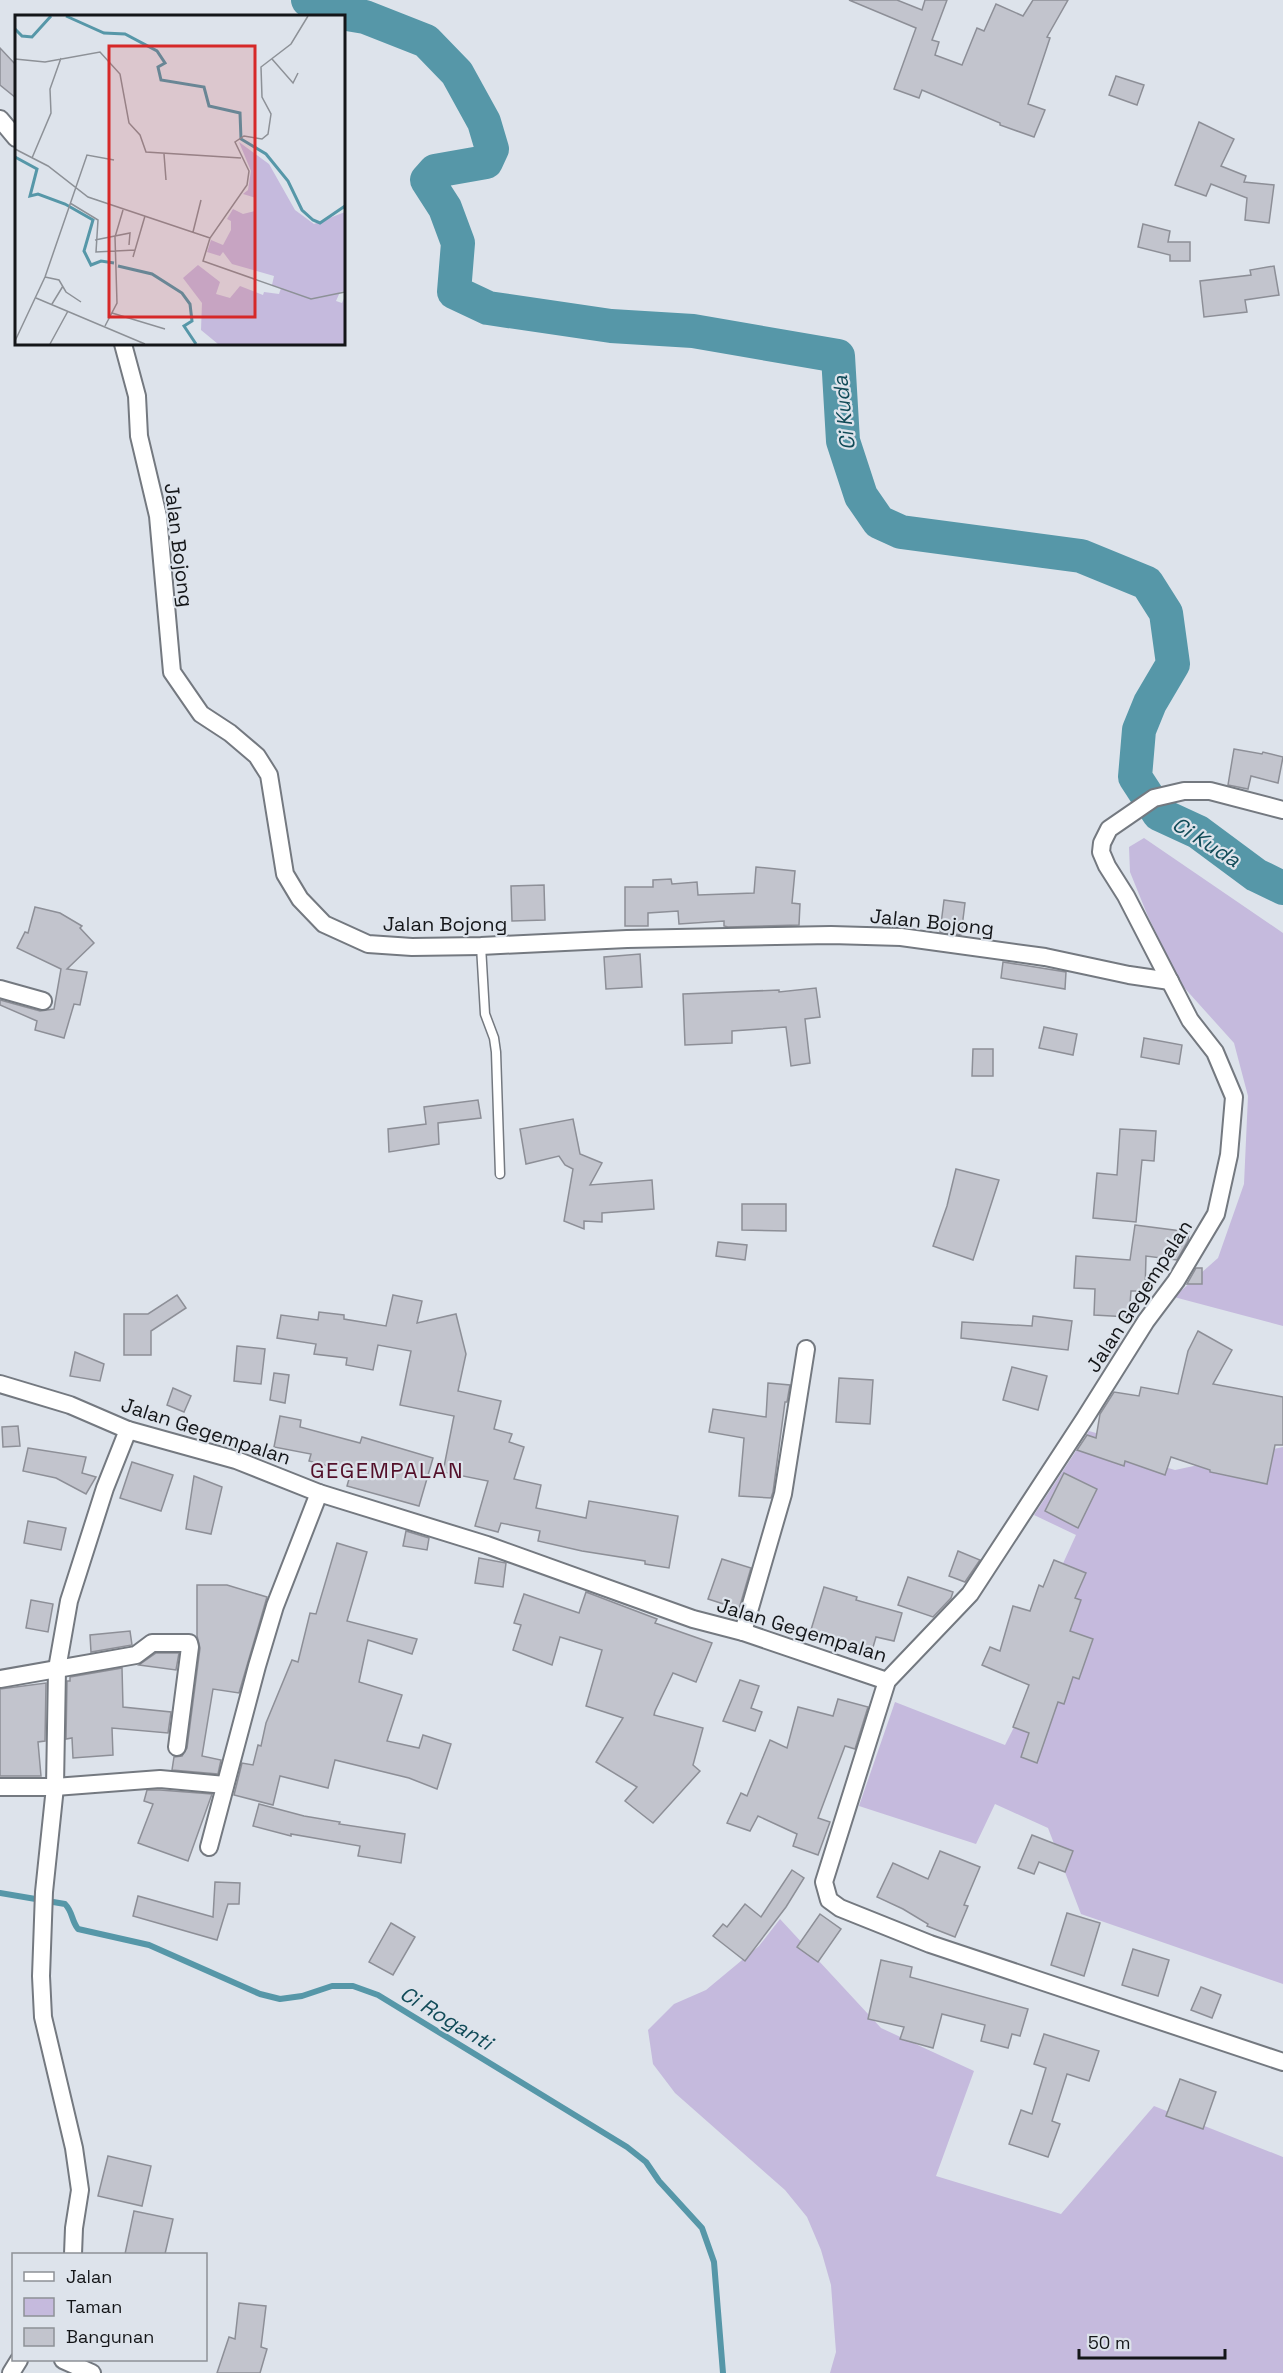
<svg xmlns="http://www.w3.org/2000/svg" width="1283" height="2373" font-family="'Space Grotesk',sans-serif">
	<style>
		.green { fill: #c5badd }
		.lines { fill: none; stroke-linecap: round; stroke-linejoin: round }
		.stream { stroke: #5697a8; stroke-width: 6 }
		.river { stroke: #5697a8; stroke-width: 34 }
		.building { fill: #c2c4cd; stroke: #8d8f97; stroke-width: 1.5 }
		.service-casing { stroke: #747980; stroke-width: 11 }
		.minor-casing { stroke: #747980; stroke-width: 20 }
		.service { stroke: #fff; stroke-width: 8 }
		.minor { stroke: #fff; stroke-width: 16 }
		.labels { text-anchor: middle; stroke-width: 4.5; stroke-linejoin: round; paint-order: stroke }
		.street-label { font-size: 20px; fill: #141619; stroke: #dde3eb }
		.water-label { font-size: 21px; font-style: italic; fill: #114b58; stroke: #dde3eb }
		.quarter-label { font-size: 22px; letter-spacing: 1.5px; fill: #53102a; stroke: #dde3eb }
		.inset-river { fill: none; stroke: #5697a8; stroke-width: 3 }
		.inset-road { fill: none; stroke: #8d9197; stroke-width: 1.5 }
		.view { fill: #d62828; fill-opacity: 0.15; stroke: #d62828; stroke-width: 3 }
		.inset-edge { fill: none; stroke: #141619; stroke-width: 3 }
	</style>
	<rect width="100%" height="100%" fill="#dde3eb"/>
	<g class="green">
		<polygon points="1144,838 1283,933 1283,1326 1174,1297 1218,1258 1244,1184 1248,1096 1234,1043 1180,983 1147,914 1130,872 1129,847"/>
		<polygon points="1089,1431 1144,1447 1141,1460 1175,1470 1283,1447 1283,1984 1081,1914 1048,1828 995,1804 976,1844 859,1806 895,1702 1005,1745 1045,1666 1049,1594 1076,1535 1034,1515"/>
		<polygon points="780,1919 881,2028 974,2071 936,2176 1061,2214 1154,2106 1283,2157 1283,2373 830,2373 836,2352 831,2285 821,2250 807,2217 785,2190 675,2093 653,2064 648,2030 674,2004 706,1990 759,1946"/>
	</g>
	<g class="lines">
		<path class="stream" d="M 0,1893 L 65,1904 C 73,1912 71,1920 78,1929 L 149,1945 L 260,1994 L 280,1999 L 302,1996 L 332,1986 L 353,1986 L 378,1995 L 627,2147 L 646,2162 L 659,2181 L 702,2228 L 714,2262 L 723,2373"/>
		<polyline class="river" points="308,0 323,10 365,17 426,41 457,73 484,122 492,149 486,162 435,171 427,180 445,208 458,243 454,292 488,308 611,326 693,331 838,356 843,441 861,496 879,522 901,532 1081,556 1147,583 1166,613 1173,664 1150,703 1139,730 1135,777 1159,814 1198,832 1256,875 1283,888"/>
	</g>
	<g class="building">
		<polygon points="849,0 897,0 922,10 925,0 947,0 932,40 939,42 935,55 962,65 977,28 984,31 996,4 1023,16 1033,0 1068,0 1047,37 1050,38 1028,104 1045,110 1034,137 1000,125 1000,123 922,90 919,98 894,89 916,28"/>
		<polygon points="0,48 16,65 16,98 0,85"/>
		<polygon points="1116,76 1144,85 1137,105 1109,95"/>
		<polygon points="1199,122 1234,139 1221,166 1246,176 1244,182 1274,185 1269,223 1245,220 1247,198 1211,184 1206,196 1175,185"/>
		<polygon points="1143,224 1170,231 1168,242 1190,242 1190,261 1170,261 1170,255 1138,247"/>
		<polygon points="1274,266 1279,295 1245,300 1247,312 1204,317 1200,281 1251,275 1250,270"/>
		<polygon points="1234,749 1262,754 1263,752 1283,757 1278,783 1251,776 1248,789 1228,785"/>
		<polygon points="756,867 795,871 792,903 800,904 799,925 728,927 724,926 724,921 679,924 678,911 648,913 648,926 625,926 625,887 653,887 653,880 671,879 672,884 697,882 698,895 754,893"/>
		<polygon points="544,885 545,920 512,921 511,886"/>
		<polygon points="944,900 965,903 961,935 940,932"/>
		<polygon points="35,907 60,913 82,926 80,928 94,943 67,969 87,972 80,1005 74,1004 64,1038 35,1030 37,1021 0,1005 0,1000 40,1011 54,1009 61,969 17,948 25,932 28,933"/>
		<polygon points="640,954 642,987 606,989 604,957"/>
		<polygon points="1003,962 1066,972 1065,989 1001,978"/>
		<polygon points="816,988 820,1017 805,1019 810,1063 791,1066 786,1027 732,1031 732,1043 685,1045 683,994 779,990 779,992"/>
		<polygon points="1044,1027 1077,1034 1073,1055 1039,1048"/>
		<polygon points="1144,1038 1182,1045 1179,1064 1141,1057"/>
		<polygon points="973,1049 993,1049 993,1076 972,1076"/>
		<polygon points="478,1100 481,1118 438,1123 439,1144 389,1152 388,1129 426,1124 424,1107"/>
		<polygon points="573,1119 580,1154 602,1163 590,1185 652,1180 654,1209 602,1213 602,1222 584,1221 584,1229 564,1221 573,1169 565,1165 559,1156 526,1164 520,1129"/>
		<polygon points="1120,1129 1156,1131 1154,1161 1142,1160 1136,1222 1093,1218 1097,1173 1117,1175"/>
		<polygon points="956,1169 999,1180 973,1260 933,1246 947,1206"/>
		<polygon points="742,1204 786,1204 786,1231 742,1230"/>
		<polygon points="1135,1225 1189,1232 1188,1241 1177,1260 1146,1256 1145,1291 1131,1291 1129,1317 1094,1315 1095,1289 1074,1288 1076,1256 1130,1260"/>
		<polygon points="718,1242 747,1245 745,1260 716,1256"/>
		<polygon points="1196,1268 1202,1268 1202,1284 1187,1284"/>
		<polygon points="177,1295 186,1308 151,1331 151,1355 124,1355 124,1314 148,1314"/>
		<polygon points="393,1295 422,1301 417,1323 456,1314 466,1354 458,1391 501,1401 494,1429 512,1434 509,1442 524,1447 514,1479 541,1485 536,1508 586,1518 589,1501 678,1516 669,1568 645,1564 645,1561 582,1551 538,1541 540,1531 501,1523 498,1532 475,1526 488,1481 443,1472 454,1416 400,1405 411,1351 378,1345 373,1370 346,1365 347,1358 314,1354 316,1344 277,1338 281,1315 318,1320 319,1312 344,1315 344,1319 386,1326"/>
		<polygon points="1033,1316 1072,1321 1068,1350 961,1338 962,1322 1032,1326"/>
		<polygon points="1198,1331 1232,1350 1213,1384 1283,1397 1283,1445 1275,1445 1267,1484 1210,1472 1210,1470 1171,1457 1165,1475 1125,1461 1124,1466 1077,1450 1087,1435 1096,1438 1100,1414 1114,1392 1139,1396 1141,1387 1178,1394 1188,1351"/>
		<polygon points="237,1346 265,1349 261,1384 234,1381"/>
		<polygon points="75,1352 104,1364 100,1381 70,1376"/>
		<polygon points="1012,1367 1047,1376 1038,1410 1003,1400"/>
		<polygon points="274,1373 289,1375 285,1403 270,1400"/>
		<polygon points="839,1378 873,1380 870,1424 836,1422"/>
		<polygon points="768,1383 790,1385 787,1402 785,1402 773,1492 771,1498 739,1496 744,1438 709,1432 713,1409 766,1417"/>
		<polygon points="173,1388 191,1396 184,1412 167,1405"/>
		<polygon points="280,1416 301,1420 300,1427 360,1443 362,1437 433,1458 419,1506 347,1486 351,1472 309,1461 311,1454 274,1447"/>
		<polygon points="18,1426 20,1446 3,1447 2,1427"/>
		<polygon points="28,1448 86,1457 82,1473 96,1477 86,1494 56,1478 23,1471"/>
		<polygon points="132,1462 173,1475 161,1511 120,1498"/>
		<polygon points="1064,1473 1097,1489 1078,1528 1045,1511"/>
		<polygon points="194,1476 222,1487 211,1534 186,1529"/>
		<polygon points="28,1521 66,1528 61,1550 24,1543"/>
		<polygon points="406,1531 429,1538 427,1550 403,1546"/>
		<polygon points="337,1543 367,1552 347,1621 417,1639 412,1654 368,1640 359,1682 402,1695 387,1741 419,1748 423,1735 451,1744 437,1789 409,1778 335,1760 328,1788 280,1776 273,1805 234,1795 242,1763 253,1765 258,1745 261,1746 266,1723 292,1660 298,1662 310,1613 316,1614"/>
		<polygon points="958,1551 980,1560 965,1582 949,1576"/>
		<polygon points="479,1558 506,1563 503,1587 475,1583"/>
		<polygon points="722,1559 751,1568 739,1609 708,1599"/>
		<polygon points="1054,1560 1086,1573 1075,1598 1081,1600 1070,1631 1093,1639 1079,1679 1073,1677 1064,1704 1058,1702 1037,1763 1021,1757 1029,1733 1013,1727 1029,1685 982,1665 990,1647 1000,1651 1013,1606 1030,1611 1039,1585 1043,1587"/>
		<polygon points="908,1577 953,1592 951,1598 933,1617 898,1605"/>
		<polygon points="197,1585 227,1585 267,1597 239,1693 213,1689 202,1756 221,1760 218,1774 172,1770 174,1757 182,1756 187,1748 200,1648 197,1636"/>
		<polygon points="824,1587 857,1597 856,1600 902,1613 894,1641 876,1637 871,1654 852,1648 853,1645 810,1633"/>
		<polygon points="586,1592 657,1619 655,1623 712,1643 696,1682 673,1673 655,1711 654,1715 703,1728 693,1765 700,1771 653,1823 625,1801 637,1787 596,1762 623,1718 586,1706 602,1650 560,1637 552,1665 513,1650 521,1625 514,1623 524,1594 579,1613"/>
		<polygon points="31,1600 53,1604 48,1632 26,1628"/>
		<polygon points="130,1631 132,1645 91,1652 90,1635"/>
		<polygon points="156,1653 179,1653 176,1670 139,1665"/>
		<polygon points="122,1668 123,1707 171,1712 168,1733 112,1728 113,1755 73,1758 72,1738 66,1739 67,1681 70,1681 70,1677"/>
		<polygon points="740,1680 759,1686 751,1708 762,1712 755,1731 723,1721"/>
		<polygon points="46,1683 45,1741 38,1742 41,1776 0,1776 0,1689"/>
		<polygon points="838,1699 868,1707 855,1749 845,1746 818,1818 830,1822 818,1855 793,1846 797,1834 758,1816 750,1831 727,1823 741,1793 747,1796 770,1740 787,1748 798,1707 833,1716"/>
		<polygon points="147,1790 160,1790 212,1794 188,1861 138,1843 153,1804 144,1801"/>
		<polygon points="259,1804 304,1816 340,1822 339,1824 405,1834 401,1863 358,1856 360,1846 291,1834 291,1836 253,1826"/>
		<polygon points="1032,1835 1073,1851 1065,1872 1039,1862 1034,1874 1018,1868"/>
		<polygon points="940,1851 980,1867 964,1905 968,1906 955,1937 927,1926 928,1924 903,1909 877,1897 893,1863 928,1879"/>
		<polygon points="792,1870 804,1878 786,1907 745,1961 713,1936 723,1924 727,1927 745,1904 761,1917"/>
		<polygon points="215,1882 240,1883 239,1904 228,1904 217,1940 133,1916 138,1896 213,1917"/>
		<polygon points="1067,1913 1100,1923 1084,1976 1051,1965"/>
		<polygon points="820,1914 841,1929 818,1962 797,1947"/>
		<polygon points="391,1923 415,1937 393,1975 369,1962"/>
		<polygon points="1133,1949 1169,1960 1158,1996 1122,1985"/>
		<polygon points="881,1960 912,1967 910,1977 1028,2009 1020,2036 1012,2034 1008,2048 981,2041 985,2025 942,2014 933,2048 900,2039 904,2027 868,2019"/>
		<polygon points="1201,1987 1221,1995 1212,2018 1191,2010"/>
		<polygon points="1044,2034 1099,2051 1089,2081 1067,2074 1052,2121 1060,2124 1048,2157 1009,2144 1021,2110 1032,2114 1046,2068 1034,2064"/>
		<polygon points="1180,2079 1216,2092 1203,2129 1166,2116"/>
		<polygon points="108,2156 151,2166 142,2206 98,2196"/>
		<polygon points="134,2211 173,2219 165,2254 125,2254"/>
		<polygon points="239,2303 266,2306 261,2347 267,2349 260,2373 217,2373 229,2337 235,2339"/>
	</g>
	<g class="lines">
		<g class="service-casing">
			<polyline id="service" points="481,946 485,1014 494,1038 496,1052 500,1174"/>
		</g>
		<g class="minor-casing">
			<g id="minor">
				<polyline points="0,119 16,138"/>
				<polyline points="123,344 137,396 139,436 158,516 172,672 201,714 230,733 257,756 269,775 285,874 300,899 324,924 368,944 412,947 481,946 627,939 831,935 901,937 1045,957 1129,975 1170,981"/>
				<polyline points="1283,810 1210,791 1184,791 1154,798 1109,829 1102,843 1101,852 1107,866 1126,896 1190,1020 1215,1052 1234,1097 1229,1155 1216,1214 1176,1281 1146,1321 1085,1418 970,1594 887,1681 824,1882 829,1900 840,1908 930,1944 1283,2062"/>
				<polyline points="0,989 43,1001"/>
				<polyline points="0,1384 70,1405 128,1430 236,1460 319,1493 487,1545 693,1619 743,1632 887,1681"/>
				<polyline points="743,1632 783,1494 806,1349"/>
				<polyline points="0,1679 136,1655 152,1643 189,1643 190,1647 177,1747"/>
				<polyline points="0,1787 55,1787 160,1779 225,1785"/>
				<polyline points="209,1847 257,1666 275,1606 319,1493"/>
				<polyline points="73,2254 74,2228 80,2190 74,2148 43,2017 41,1976 44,1892 55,1787 57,1669 69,1601 105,1488 128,1430"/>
				<polyline points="63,2360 92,2373"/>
				<polyline points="11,2373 19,2360"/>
			</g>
		</g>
		<use href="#service" class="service"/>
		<use href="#minor" class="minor"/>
	</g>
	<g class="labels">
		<g class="street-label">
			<text transform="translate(179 545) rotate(83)" y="7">Jalan Bojong</text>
			<text transform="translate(932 922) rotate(6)" y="7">Jalan Bojong</text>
			<text x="445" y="931">Jalan Bojong</text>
			<text transform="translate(1139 1296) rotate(-57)" y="7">Jalan Gegempalan</text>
			<text transform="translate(206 1431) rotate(18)" y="7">Jalan Gegempalan</text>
			<text transform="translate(802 1630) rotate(17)" y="7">Jalan Gegempalan</text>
		</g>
		<g class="water-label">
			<text transform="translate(844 413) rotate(-96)" y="7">Ci Kuda</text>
			<text transform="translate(1206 842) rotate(32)" y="7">Ci Kuda</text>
			<text transform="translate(446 2018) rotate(31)" y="7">Ci Roganti</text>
		</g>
		<g class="quarter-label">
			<text x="387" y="1478">GEGEMPALAN</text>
		</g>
	</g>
	<g transform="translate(15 15)">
		<rect width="330" height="330" fill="#dde3eb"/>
		<path d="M 224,127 L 254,149 L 280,195 L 299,209 L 330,197 L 330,276 L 325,277 L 321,286 L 327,288 L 330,281 L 330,329 L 203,329 L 186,315 L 187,288 L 168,263 L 183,250 L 205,267 L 201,279 L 215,283 L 225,271 L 248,280 L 249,277 L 264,279 L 266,273 L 257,270 L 259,261 L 217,249 L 208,237 L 205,241 L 192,237 L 196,225 L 208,230 L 216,215 L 216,206 L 212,204 L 218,194 L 228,199 L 240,196 L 241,183 L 228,179 L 233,175 L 236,156 Z" fill="#c5badd"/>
		<path class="inset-river" d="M 51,1 L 89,18 L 110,19 L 142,36 L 150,48 L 143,52 L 146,65 L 189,72 L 194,91 L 225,98 L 226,124 L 251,139 L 273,166 L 287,195 L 298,205 L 305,208 L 330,191M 0,14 L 7,21 L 17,22 L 36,1M 0,142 L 22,154 L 15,181 L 23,179 L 50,189 L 78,205 L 69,236 L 76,250 L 86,246 L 99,248M 103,251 L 137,259 L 167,278 L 175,289 L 177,306 L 169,311 L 181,329"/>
		<path class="inset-road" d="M 293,1 L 276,29 L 246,52 L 247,82 L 256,99 L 253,119 L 247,124 L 229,121 L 220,127 L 234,156 L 232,170 L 195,223 L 188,246 L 296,284 L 330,277M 0,44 L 30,47 L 85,37 L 105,59 L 114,108 L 125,120 L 131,137 L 226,143M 257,44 L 278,68 L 283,58M 0,134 L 33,151 L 73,182 L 195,223M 149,139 L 151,165M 17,143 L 36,98 L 35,74 L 46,43M 55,188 L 83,205 L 81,237 L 120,235M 178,217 L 186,185M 80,225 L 115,218 L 114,230M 118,242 L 130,201M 30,262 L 44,265 L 51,277 L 66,287M 21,283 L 130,329M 37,289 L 48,271M 97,298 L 150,314M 90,311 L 102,288 L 100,222 L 108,195M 0,326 L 30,262 L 72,140 L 99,145M 35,329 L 53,296"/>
		<path class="view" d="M 94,31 L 240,31 L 240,302 L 94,302 Z"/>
		<rect width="330" height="330" class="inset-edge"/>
	</g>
	<rect x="12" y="2253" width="195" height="108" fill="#dde3eb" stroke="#8d9197" stroke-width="1.5"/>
	<rect x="24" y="2272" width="30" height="9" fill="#ffffff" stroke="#8d9197" stroke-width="1.5"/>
	<text x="66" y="2283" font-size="18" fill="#141619">Jalan</text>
	<rect x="24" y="2298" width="30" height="18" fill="#c5badd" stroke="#8d9197" stroke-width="1.5"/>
	<text x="66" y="2313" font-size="18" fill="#141619">Taman</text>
	<rect x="24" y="2328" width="30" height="18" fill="#c2c4cd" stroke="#8d9197" stroke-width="1.5"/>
	<text x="66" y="2343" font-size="18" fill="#141619">Bangunan</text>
	<path d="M1079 2349v9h146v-9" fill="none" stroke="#141619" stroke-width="3"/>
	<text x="1088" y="2349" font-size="18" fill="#141619" stroke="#dde3eb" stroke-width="4.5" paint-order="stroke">50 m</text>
</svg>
